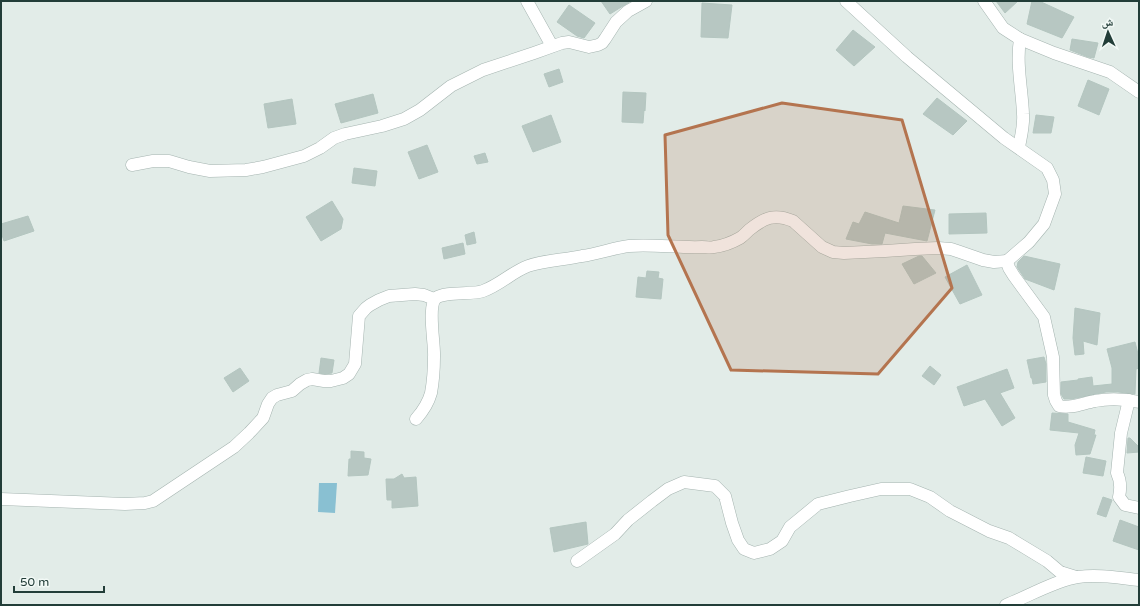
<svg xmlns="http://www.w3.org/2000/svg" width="1140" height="606" font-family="'Varela Round','Noto Naskh Arabic',sans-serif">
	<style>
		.water { fill: #89c0d2 }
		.building { fill: #b7c7c2; stroke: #b4c6c0 }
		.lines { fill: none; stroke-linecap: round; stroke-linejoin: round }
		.street-casing { stroke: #a5b4b0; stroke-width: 13 }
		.street { stroke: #fff; stroke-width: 12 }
		.marked { fill: #b4744f; fill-opacity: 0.2; stroke: #b4744f; stroke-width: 3; stroke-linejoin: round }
	</style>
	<rect width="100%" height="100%" fill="#e2ece8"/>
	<polygon class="water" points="319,483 337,483 335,513 318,512"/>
	<g class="building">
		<polygon points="601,1 631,1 610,14"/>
		<polygon points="996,1 1018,1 1005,13"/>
		<polygon points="1032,1 1039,1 1074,17 1062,38 1027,24"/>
		<polygon points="702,3 732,5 728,38 701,37"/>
		<polygon points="569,5 595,23 584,38 577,36 557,22"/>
		<polygon points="853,30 875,47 854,66 836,50"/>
		<polygon points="1072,39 1098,43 1094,58 1088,57 1070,50"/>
		<polygon points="559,69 563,82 549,87 544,74"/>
		<polygon points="1088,80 1109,89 1099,115 1078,106"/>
		<polygon points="623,92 646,93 645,111 644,110 643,123 622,122"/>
		<polygon points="373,94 378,113 341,123 335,104"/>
		<polygon points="937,98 967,121 953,135 923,114"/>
		<polygon points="292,99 296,124 268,128 264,104"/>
		<polygon points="551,115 561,142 533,152 522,126"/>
		<polygon points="1036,115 1054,117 1051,133 1033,133"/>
		<polygon points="427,145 438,172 419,179 408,152"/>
		<polygon points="485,153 488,162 477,164 474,156"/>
		<polygon points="354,168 377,171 375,186 352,183"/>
		<polygon points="332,201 343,219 341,229 321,241 306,217"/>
		<polygon points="903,206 935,210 927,241 885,233 882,244 872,244 846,239 853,222 859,224 865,212 899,223"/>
		<polygon points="986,213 987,233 949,234 949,214"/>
		<polygon points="28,216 34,231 4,241 1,232 1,224"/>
		<polygon points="474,232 476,243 467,245 465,235"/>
		<polygon points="463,243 465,254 444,259 442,248"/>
		<polygon points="919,256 922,256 936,273 914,284 902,264"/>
		<polygon points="1024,256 1060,264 1054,290 1025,279 1017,267 1018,262"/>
		<polygon points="967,265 982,295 960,304 945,277"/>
		<polygon points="647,271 659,272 658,278 663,279 661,299 636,297 638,277 646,278"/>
		<polygon points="1075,308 1100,313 1097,345 1083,341 1084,354 1075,355 1073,338"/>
		<polygon points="1135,342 1139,358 1139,368 1136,369 1135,394 1118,392 1106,392 1071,399 1064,399 1061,394 1061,382 1078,380 1078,379 1092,377 1093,386 1112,384 1112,368 1107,349"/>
		<polygon points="1044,357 1046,364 1046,382 1033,384 1032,378 1031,378 1027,360"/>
		<polygon points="321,358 334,360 332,373 325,374 319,373"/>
		<polygon points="930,366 941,375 934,385 922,376"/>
		<polygon points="240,368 249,381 233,392 224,378"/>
		<polygon points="1007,369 1014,388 1000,393 1015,418 1002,426 985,399 964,406 957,387"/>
		<polygon points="1052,413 1068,414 1068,422 1095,430 1094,435 1096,435 1090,454 1076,455 1075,445 1079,433 1050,430"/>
		<polygon points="1128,438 1130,438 1139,447 1139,452 1127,453"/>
		<polygon points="351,451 364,452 364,458 371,459 368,475 348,476 349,459 351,459"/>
		<polygon points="1086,457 1106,461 1103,476 1083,473"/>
		<polygon points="402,474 404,478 416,477 418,506 392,508 392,500 387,500 386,479 394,479"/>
		<polygon points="1103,497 1112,500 1106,517 1097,514"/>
		<polygon points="1120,520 1139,527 1139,550 1113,541"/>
		<polygon points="586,522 588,544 554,552 550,528"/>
	</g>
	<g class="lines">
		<g class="street-casing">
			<g id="street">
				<polyline points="527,1 552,46"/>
				<path d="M 846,1 L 907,57 L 1004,138 L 1047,168 L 1053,180 L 1055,194 L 1044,224 L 1029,242 L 1007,261 L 1009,268 L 1014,276 L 1044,317 L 1053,357 L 1054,395 L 1056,401 L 1059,406 C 1071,409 1083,403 1095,401 C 1110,398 1125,399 1139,402"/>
				<polyline points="984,1 1003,28 1020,39 1054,53 1110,72 1139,92"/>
				<path d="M 1019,147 C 1021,136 1024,125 1023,114 C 1022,89 1016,64 1020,39"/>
				<polyline points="132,165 153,161 169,161 189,167 210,171 246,170 263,167 304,156 320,148 334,138 345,134 382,126 404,119 420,110 451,86 483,70 534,53 562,43 569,42 589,47 598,45 602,43 605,39 616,22 628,11 646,1"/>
				<path d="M 1129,400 L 1121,433 L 1117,473 C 1121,481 1121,488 1119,497 L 1125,505 L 1139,508"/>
				<path d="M 416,419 C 423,411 428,404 431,393 C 433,382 434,369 434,357 C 435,345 427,306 436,298 C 445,291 472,295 483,291 C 500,285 512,272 528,266 C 545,260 564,260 582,256 C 598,254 613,248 629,246 C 653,244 678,248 702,247 C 706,247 710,248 714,247 C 722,246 733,242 740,238 C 743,236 746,233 749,230 C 764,218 774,213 793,221 L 822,247 L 833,252 L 844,253 L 885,251 L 915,249 L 938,248 L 951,249 L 960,252 L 983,260 L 994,262 L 1007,261"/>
				<polyline points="1,499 125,504 145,503 153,501 234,447 249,433 263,418 268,404 272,398 277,395 292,391 300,384 307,380 312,379 324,381 331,381 343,378 349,374 355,364 359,316 366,308 370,305 379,300 389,296 415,294 424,295 434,299"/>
				<polyline points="577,561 615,534 628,520 652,501 668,489 684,482 715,486 725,496 732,523 738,540 744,549 754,553 770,549 782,541 790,527 818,504 850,496 881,489 910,489 930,497 950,511 989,531 1009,538 1047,561 1060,572 1076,577"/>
				<path d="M 1006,605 C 1027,597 1056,580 1078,577 C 1098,574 1119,578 1139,580"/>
			</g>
		</g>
		<use href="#street" class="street"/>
	</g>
	<path class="marked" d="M 782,103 L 902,120 L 952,288 L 878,374 L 731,370 L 668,235 L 665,135 Z"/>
	<rect width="1140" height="606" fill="none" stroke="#223d38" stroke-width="4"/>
	<g transform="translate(1108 32) rotate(357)" stroke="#f2f9f6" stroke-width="3" paint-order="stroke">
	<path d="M0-3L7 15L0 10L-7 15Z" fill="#223d38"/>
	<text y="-6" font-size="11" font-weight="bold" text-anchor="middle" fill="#223d38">ش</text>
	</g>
	<path d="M14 586v6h90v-6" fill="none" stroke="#223d38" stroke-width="2"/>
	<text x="20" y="586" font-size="12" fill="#223d38" stroke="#f2f9f6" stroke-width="3" paint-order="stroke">50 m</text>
</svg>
